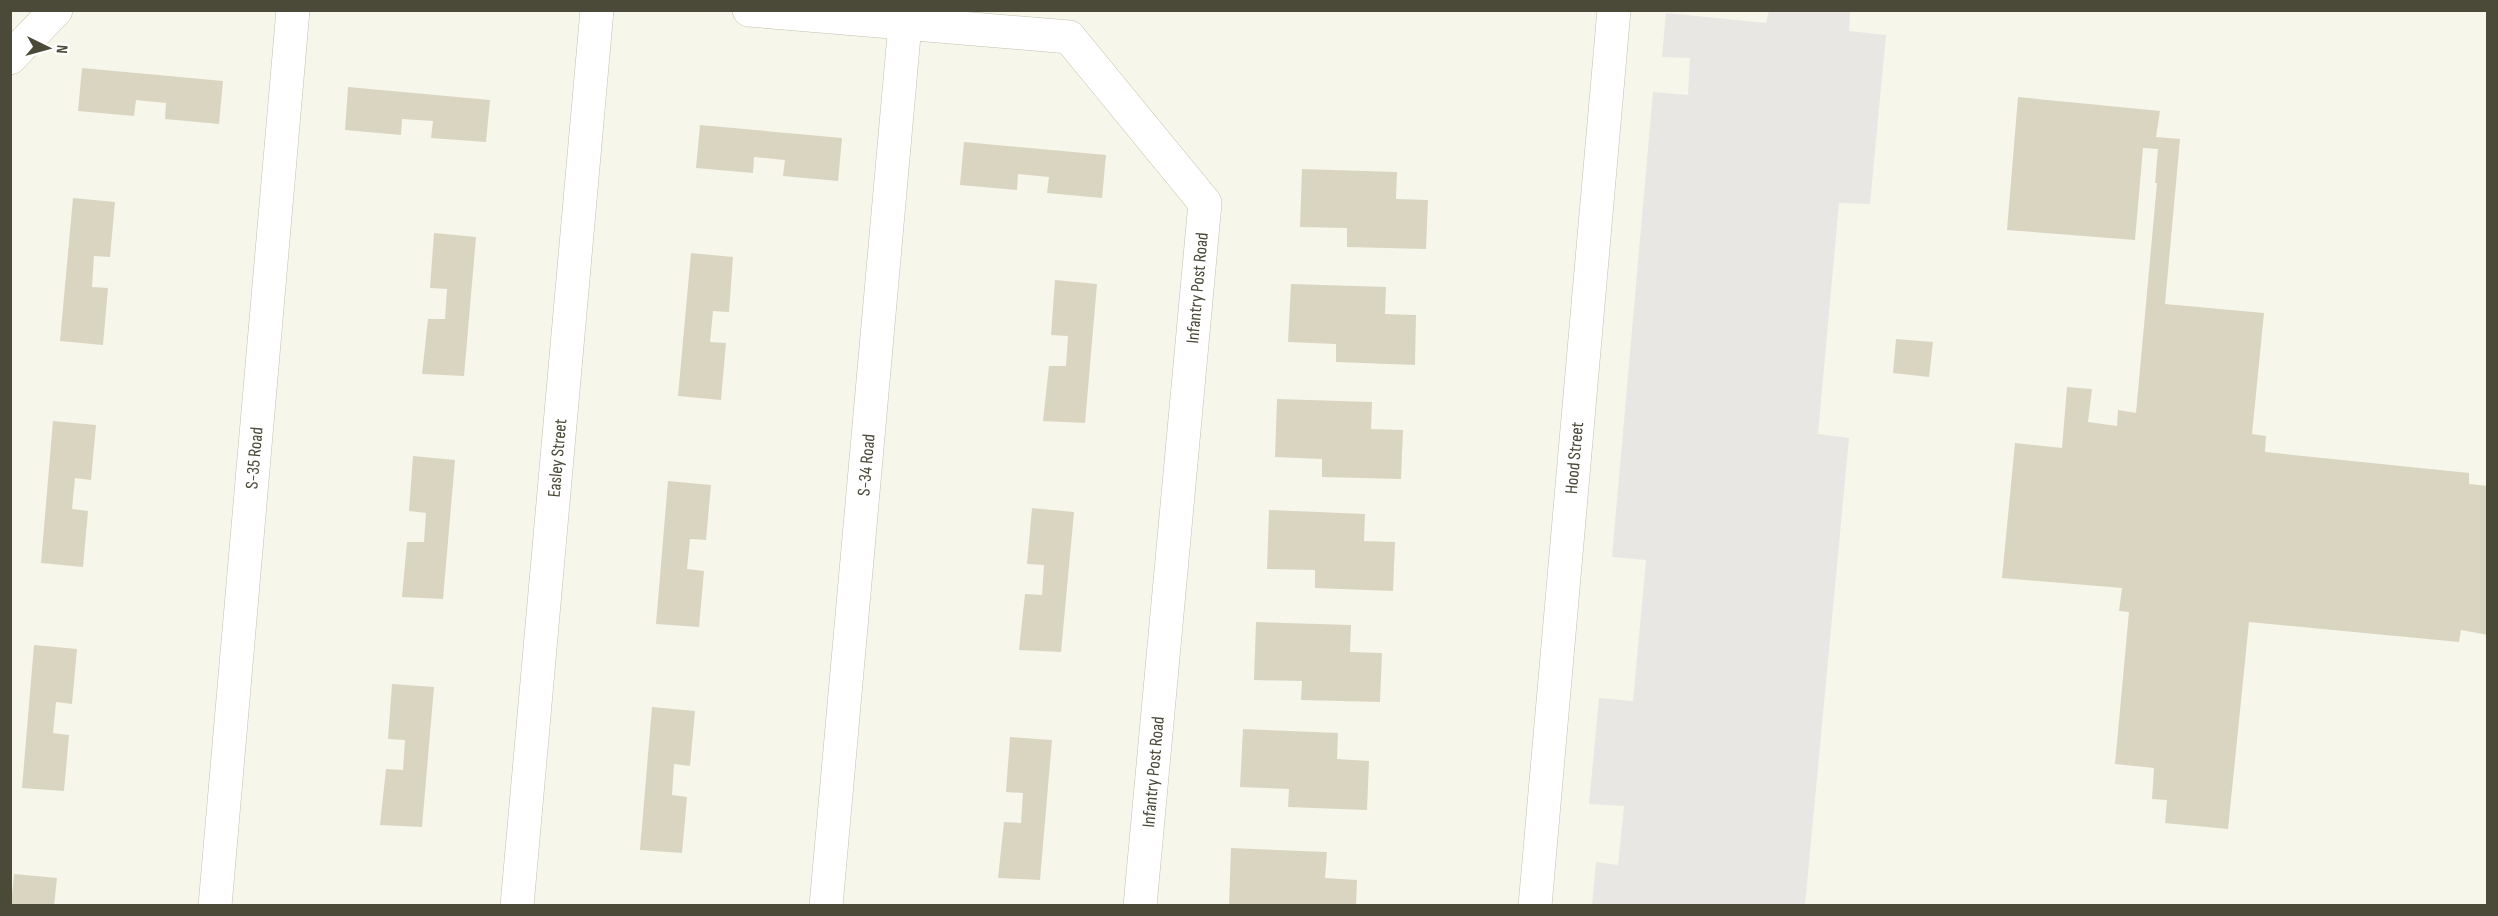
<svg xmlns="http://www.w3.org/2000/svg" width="2498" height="916" font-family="'Sofia Sans Condensed',sans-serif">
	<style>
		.parking { fill: #e8e7e3 }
		.building { fill: #d9d5c0 }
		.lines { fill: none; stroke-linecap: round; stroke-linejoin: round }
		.minor-casing { stroke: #c3c0ad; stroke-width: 34 }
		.minor { stroke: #fff; stroke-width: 33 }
		.labels { text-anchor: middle; stroke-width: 6; stroke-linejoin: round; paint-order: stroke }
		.street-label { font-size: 18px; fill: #4b4938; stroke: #fff }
	</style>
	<rect width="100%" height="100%" fill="#f6f6eb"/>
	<polygon class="parking" points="1769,11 1850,11 1849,31 1886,35 1870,204 1839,203 1818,434 1849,438 1805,905 1592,905 1596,862 1618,865 1624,806 1589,804 1599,698 1633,701 1646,560 1612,557 1653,92 1688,95 1690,58 1662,57 1666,13 1766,23"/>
	<g class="building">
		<polygon points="82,68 223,81 219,124 165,119 166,103 136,100 134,116 78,111"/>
		<polygon points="348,87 490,100 486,142 431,138 433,121 402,119 401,135 345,130"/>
		<polygon points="2018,97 2160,111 2156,137 2180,139 2165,304 2264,313 2252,434 2266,436 2265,452 2469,473 2469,484 2488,486 2488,635 2461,630 2459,642 2249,622 2228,829 2165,823 2167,800 2152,799 2154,768 2115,764 2129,612 2119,611 2122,588 2002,578 2015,443 2062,448 2067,387 2092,389 2088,422 2117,426 2118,410 2136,413 2157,183 2155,183 2158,149 2143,148 2135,240 2007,230"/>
		<polygon points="700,125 842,138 838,181 783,176 785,160 754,157 753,173 696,168"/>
		<polygon points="964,142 1106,155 1102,198 1047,193 1049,177 1018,174 1017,190 960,185"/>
		<polygon points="1302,169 1397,172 1396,199 1428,200 1426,249 1347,247 1347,228 1300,227"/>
		<polygon points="73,198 115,202 110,257 94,256 92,287 108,288 103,345 60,341"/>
		<polygon points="434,233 476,237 464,376 422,374 428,319 445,319 447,289 430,288"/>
		<polygon points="691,253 733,257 729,312 713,311 710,342 726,343 721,400 678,396"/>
		<polygon points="1055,280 1097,284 1085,423 1043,421 1049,366 1066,366 1068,336 1051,335"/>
		<polygon points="1291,284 1386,287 1385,314 1416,315 1415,365 1336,362 1336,344 1288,342"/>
		<polygon points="1896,339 1933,342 1929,377 1893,373"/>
		<polygon points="1277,399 1372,402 1371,429 1403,430 1401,479 1322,477 1322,459 1275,457"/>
		<polygon points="53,421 96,425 91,480 75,478 72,509 88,511 83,567 41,563"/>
		<polygon points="413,456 455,460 443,599 402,597 407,542 424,542 426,513 409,511"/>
		<polygon points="668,481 711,485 706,540 690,539 687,569 704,571 699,627 656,624"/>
		<polygon points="1032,508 1074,512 1061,652 1019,650 1025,594 1042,595 1044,565 1027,564"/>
		<polygon points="1269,510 1365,514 1364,541 1395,542 1393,591 1315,588 1315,570 1267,569"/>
		<polygon points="1256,622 1351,625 1350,652 1382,653 1380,702 1301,700 1302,681 1254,680"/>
		<polygon points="34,645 77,649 72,704 56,702 53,733 69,735 64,791 22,788"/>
		<polygon points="392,684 434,687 422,827 380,825 386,769 403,770 405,740 388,739"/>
		<polygon points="652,707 695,711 690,766 674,764 672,795 687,797 682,853 640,850"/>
		<polygon points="1243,729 1338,733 1337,759 1369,761 1367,810 1288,807 1289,789 1240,787"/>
		<polygon points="1010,737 1052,740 1040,880 998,878 1004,822 1021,823 1023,793 1006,792"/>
		<polygon points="1231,848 1327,852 1325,878 1357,880 1356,906 1229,906"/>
		<polygon points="14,874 57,878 54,906 11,906"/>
	</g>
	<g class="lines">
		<g class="minor-casing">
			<g id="minor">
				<polyline points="749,10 1069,37 1205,203 1140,906"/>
				<polyline points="10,58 56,10"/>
				<polyline points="215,906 293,10"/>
				<polyline points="517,906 597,10"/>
				<polyline points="826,906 905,24"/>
				<polyline points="1535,906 1614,10"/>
			</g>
		</g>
		<use href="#minor" class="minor"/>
	</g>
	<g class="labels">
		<g class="street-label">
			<text transform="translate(1197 288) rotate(-85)" y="6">Infantry Post Road</text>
			<text transform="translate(254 458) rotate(-85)" y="6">S-35 Road</text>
			<text transform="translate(557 458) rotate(-85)" y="6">Easley Street</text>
			<text transform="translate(1574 458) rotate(-85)" y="6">Hood Street</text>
			<text transform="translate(866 465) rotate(-85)" y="6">S-34 Road</text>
			<text transform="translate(1153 772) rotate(-85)" y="6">Infantry Post Road</text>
		</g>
	</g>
	<rect width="2498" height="916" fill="none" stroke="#4b4938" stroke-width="24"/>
	<g transform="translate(48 48) rotate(95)" stroke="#ffffff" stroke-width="4.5" paint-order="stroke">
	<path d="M0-4.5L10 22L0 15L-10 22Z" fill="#4b4938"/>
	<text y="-9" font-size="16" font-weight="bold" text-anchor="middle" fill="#4b4938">N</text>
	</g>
</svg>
